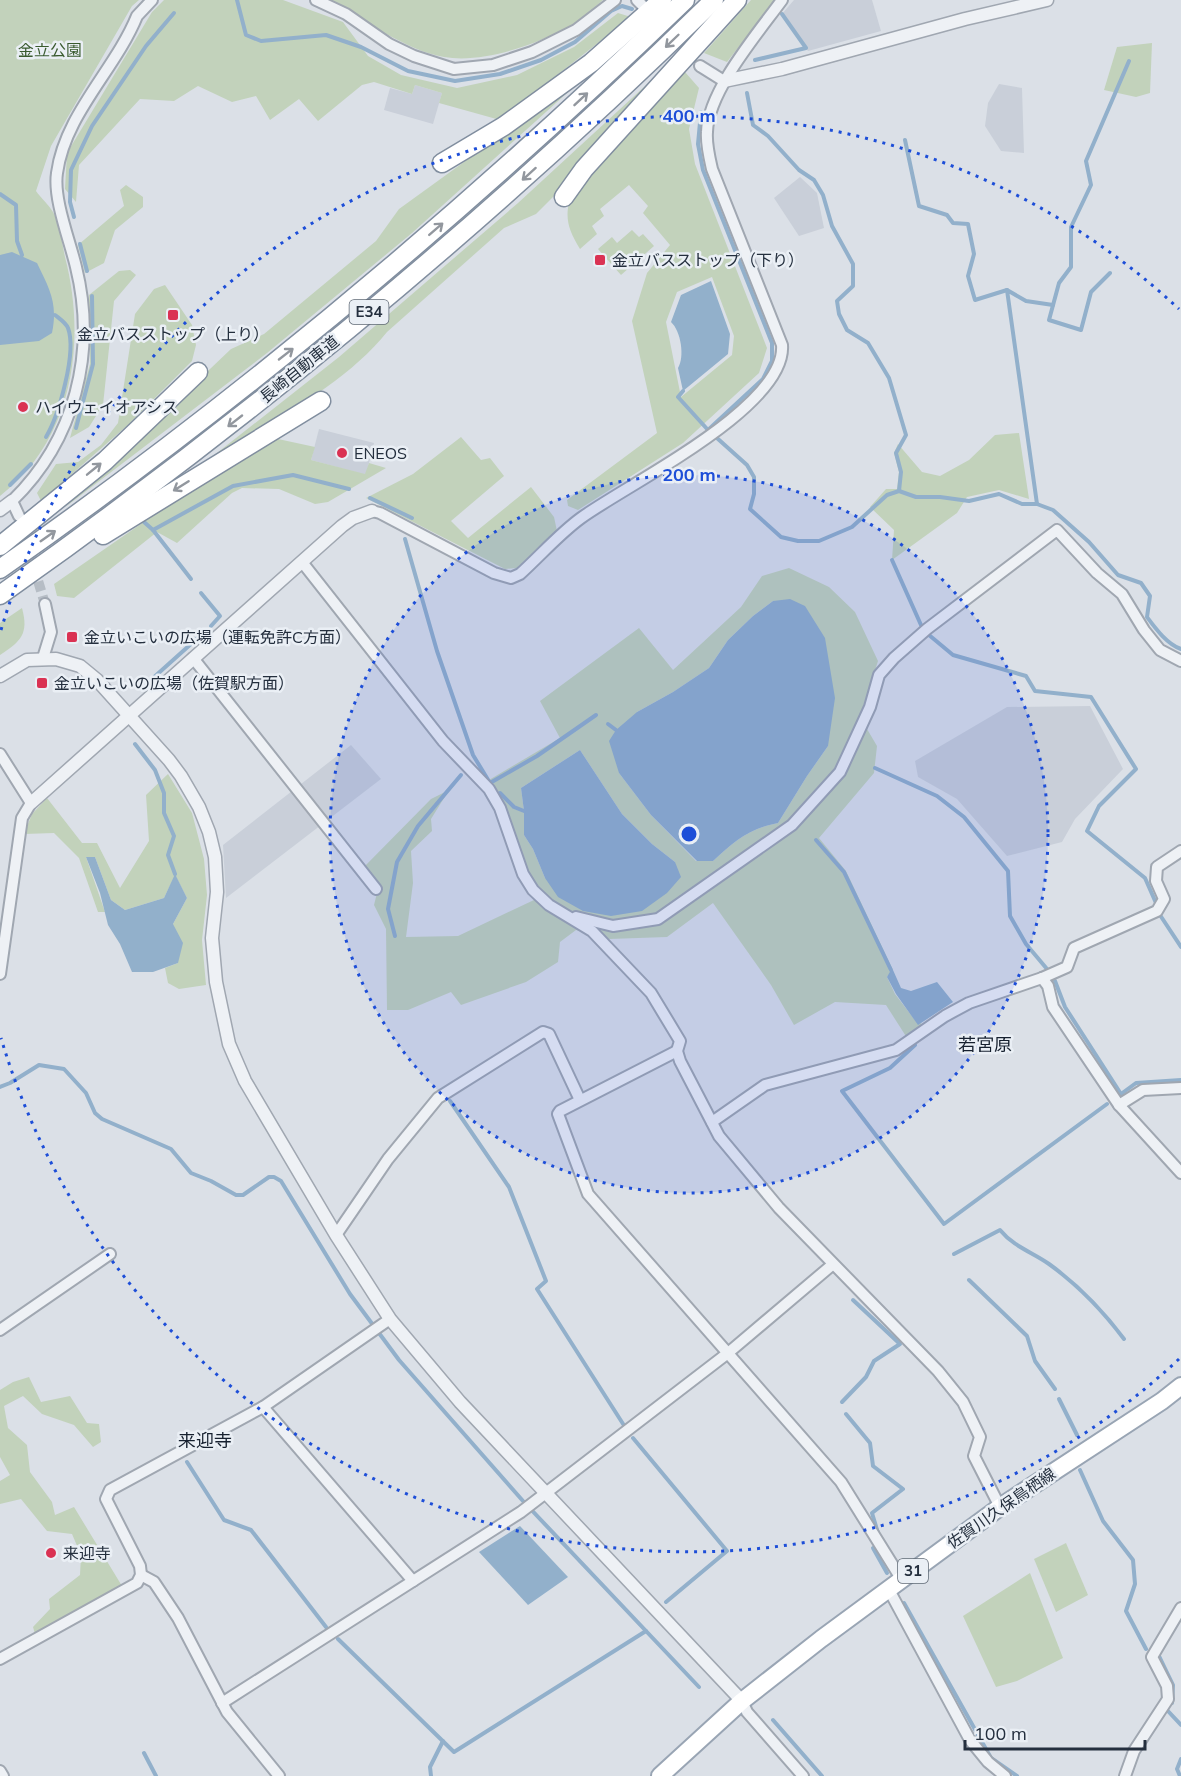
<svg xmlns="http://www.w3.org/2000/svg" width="1181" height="1776" font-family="Mulish,'Noto Sans JP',sans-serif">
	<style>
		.built { fill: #c9cfd9 }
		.green { fill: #c2d2bb; fill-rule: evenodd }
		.water { fill: #92b0cb }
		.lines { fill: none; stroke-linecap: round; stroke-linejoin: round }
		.stream { stroke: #92b0cb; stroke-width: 4 }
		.minor-tunnel { stroke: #b6bdc5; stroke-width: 10; stroke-dasharray: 10 5; stroke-linecap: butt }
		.minor-casing { stroke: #a0a7b1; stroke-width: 14 }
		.tertiary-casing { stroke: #a0a7b1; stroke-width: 15 }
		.primary-casing { stroke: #99a5b4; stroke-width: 20 }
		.motorway-casing { stroke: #818e9f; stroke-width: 21 }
		.minor { stroke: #eef1f5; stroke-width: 10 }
		.tertiary { stroke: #eef1f5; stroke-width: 12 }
		.primary { stroke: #fff; stroke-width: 16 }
		.motorway { stroke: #fff; stroke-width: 18 }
		.oneway { stroke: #92979e }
		.ring { fill: none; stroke: #1d4ed8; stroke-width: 3; stroke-dasharray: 3 6 }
		.poi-dot { fill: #da3253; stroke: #eaeff5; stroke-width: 2 }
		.labels { text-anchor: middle; stroke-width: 5; stroke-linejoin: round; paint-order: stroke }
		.shield { fill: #eaeff5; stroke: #5f6975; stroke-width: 1.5 }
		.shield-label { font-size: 15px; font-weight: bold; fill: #242f3e }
		.park-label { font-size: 16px; fill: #3a5b30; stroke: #eaeff5 }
		.poi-label { font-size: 16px; fill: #242f3e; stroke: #eaeff5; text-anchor: start }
		.street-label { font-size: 16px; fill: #242f3e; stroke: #eaeff5 }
		.neighbourhood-label { font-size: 18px; fill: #16202f; stroke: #eaeff5 }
		.centre { fill: #1d4ed8; stroke: #eaeff5; stroke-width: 3 }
		.ring-label { font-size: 18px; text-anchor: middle; font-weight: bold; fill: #1d4ed8; stroke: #eaeff5; stroke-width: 5; stroke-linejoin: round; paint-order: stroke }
	</style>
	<rect width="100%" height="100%" fill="#dbe0e7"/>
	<g class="built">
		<polygon points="794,0 872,0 881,31 808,51 782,14"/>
		<polygon points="999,84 1022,88 1024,153 1001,151 985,126 988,103"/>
		<polygon points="415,85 442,93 433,124 384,110 390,88 412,94"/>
		<polygon points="800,177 817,193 824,228 799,236 774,198"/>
		<polygon points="319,429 374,443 366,475 311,460"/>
		<polygon points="1090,706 1123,769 1075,819 1062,842 1007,856 957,799 918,777 915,761 1007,707"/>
		<polygon points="351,745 381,779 226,898 223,845"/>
	</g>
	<g class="green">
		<path d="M 0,0 L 139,0 L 132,6 L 51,146 L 36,191 C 41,198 49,205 53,212 C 60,224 62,243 65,257 C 87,342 73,440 0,496 Z"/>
		<polygon points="164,0 283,0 343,22 368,56 401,75 457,88 517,75 574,47 618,13 631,17 500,120 439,103 442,93 415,85 412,94 374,82 362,85 318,121 299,99 270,120 256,96 232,102 198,86 174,101 140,99 79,165 76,202 65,189 67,153 152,12"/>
		<path d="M 330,0 L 603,0 C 594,8 585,17 575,23 C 541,43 485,64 444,57 C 407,51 363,19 330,0 Z"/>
		<polygon points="751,0 775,0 727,62 704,53"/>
		<polygon points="1152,43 1150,93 1136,97 1104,90 1117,47"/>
		<path d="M 669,64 L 568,182 L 536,214 L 504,228 L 387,332 C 343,387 263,427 203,464 L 339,357 L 518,203 Z"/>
		<polygon points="597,66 412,233 267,353 64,508 231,349 264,334 376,241 399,209"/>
		<path d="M 685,72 L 699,88 L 689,129 L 695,164 L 767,348 L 759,373 L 683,443 L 578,510 L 568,506 L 567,500 L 657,433 L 632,321 L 647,273 L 670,245 L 643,213 L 648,206 L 629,185 L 600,209 L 604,216 L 592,226 L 597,234 L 580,249 C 566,226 564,215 573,189 ZM 712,277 L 734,336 L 732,355 L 681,397 L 666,322 L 677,292 Z"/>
		<polygon points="126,185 143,197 143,207 115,230 104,263 85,273 78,245 124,206 120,190"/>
		<polygon points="632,230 639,237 643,234 654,246 621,275 598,249 612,237 617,243"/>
		<polygon points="130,270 136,275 114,301 103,405 89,427 70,438 90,364 89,295 119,271"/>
		<polygon points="165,285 192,325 196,345 192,361 129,424 41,501 37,493 56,464 78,462 101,445 118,423 135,314 154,289"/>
		<polygon points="1019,433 1029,499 999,490 967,497 957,513 892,560 894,530 870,507 886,489 897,489 899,472 894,453 898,444 922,472 940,476 969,460 995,435"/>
		<polygon points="461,437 481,460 490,458 504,476 451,521 468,538 531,487 554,517 557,531 517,568 505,569 366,498 413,474"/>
		<polygon points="278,439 315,447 311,460 365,474 369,463 386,468 328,502 315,504 279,489 242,488 232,493 177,543 157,532 74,598 57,596 54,584 206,479"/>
		<path d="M 789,568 L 829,587 L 855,612 L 878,661 L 860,717 L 877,746 L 874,773 L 819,838 L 846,871 L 893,970 L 887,977 L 895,994 L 918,1024 L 921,1023 L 925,1030 L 909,1041 L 886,1005 L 835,1002 L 794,1025 L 771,985 L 713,903 L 667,937 L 609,939 L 576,930 L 560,942 L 558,962 L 526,982 L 461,1005 L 451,992 L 408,1010 L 387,1010 L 386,929 L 374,905 L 379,885 L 364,867 L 431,799 L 449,790 L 431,819 L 432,831 L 411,851 L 413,883 L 406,937 L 458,936 L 534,900 L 502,802 L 489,780 L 560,738 L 540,701 L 639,628 L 673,670 L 741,607 L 762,576 ZM 773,601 L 828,746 L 807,776 L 778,823 C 748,829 735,841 713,861 L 696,861 L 651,815 L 619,773 L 637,712 L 673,692 L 709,668 L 728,640 L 753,616 ZM 580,750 L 622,814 L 652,844 L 675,862 L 545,878 L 533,849 L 524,835 L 524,811 L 521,788 Z"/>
		<path d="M 22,608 C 29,634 21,641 0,655 L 0,623 Z"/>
		<polygon points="168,774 192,813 204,859 207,895 202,940 206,985 179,989 168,983 165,968 178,963 173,924 187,898 175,875 164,898 125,910 111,900 95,857 86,857 105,912 98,912 79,858 54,833 24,834 32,814 47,798 82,843 97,843 120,888 149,841 146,795"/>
		<polygon points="29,1377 41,1402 70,1396 87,1423 99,1424 101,1442 93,1447 74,1425 42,1414 23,1396 4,1406 8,1428 27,1445 30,1472 52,1502 55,1515 74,1507 122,1586 35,1634 33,1627 50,1609 49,1599 80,1575 81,1555 72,1534 47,1531 21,1499 0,1504 0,1481 10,1475 0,1457 0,1390 13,1382"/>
		<polygon points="1066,1543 1088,1595 1056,1612 1034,1559"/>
		<polygon points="1030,1573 1063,1658 1017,1681 996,1687 963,1616"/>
	</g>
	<g class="water">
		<path d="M 12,252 L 37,263 C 50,290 58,303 52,333 L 39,341 L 0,345 L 0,255 Z"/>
		<path d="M 711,281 L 730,334 L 728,354 L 683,391 L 678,368 C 685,357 681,331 671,322 L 681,295 Z"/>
		<path d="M 790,599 L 805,606 L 825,638 L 835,698 L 828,746 L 807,776 L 778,823 C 748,829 735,841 713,861 L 697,861 L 651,815 L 619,773 L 609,741 L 616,730 L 637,712 L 673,692 L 709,668 L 728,640 L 753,616 L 773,601 Z"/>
		<polygon points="580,750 622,814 652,844 675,862 681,877 667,893 642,911 611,916 583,911 558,897 545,878 533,849 524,835 524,811 521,788"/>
		<polygon points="86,857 95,857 111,900 125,910 164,898 175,874 187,898 173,924 183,943 178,963 153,972 132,972 120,944 108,925 100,893"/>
		<polygon points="891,970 893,970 901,988 911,991 937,982 953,1002 918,1025 896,994 887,977"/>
		<polygon points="520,1526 568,1577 528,1605 479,1552"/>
	</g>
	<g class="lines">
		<g class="stream">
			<polyline points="237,0 246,35 261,41 326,35 361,47 408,71 455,81 500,74 541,60 575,42 611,11 622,6 632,9"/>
			<polyline points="755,60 806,48 782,14"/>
			<polyline points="747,93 753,125 768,136 799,170 814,180 823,195 832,226 853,264 853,286 837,301 839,314 847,330 868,343 889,378 906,435 896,453 901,472 899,491"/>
			<polyline points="701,112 698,144 703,170 772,343 772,361 763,379 708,430"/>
			<polyline points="905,140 919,206 947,215 953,223 968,224 974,254 968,276 975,300 1007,290"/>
			<polyline points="0,194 16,205 17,241 22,255"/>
			<polyline points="74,217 70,202 71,170 92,126 146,46 174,13"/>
			<polyline points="80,244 87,271"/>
			<polyline points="1110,273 1091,292 1081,330 1049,320 1059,283 1071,267 1071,227 1091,185 1086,161 1129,61"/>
			<path d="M 683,391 L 678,397 L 708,430 L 747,465 L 754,477 L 754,494 L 750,509 L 781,537 L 798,541 L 819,541 L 852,527 L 887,495 L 899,491 L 916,497 L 940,497 L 969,501 L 999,494 L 1022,504 L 1037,504 L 1053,510 L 1089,542 L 1118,575 L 1141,583 L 1150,596 L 1147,617 C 1156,629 1167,644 1181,649"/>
			<polyline points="76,428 93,364 92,296"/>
			<path d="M 46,437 C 59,415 77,352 68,328 C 66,323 60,319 55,315"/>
			<polyline points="10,485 31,464"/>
			<polyline points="370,498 412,518"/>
			<polyline points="1037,504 1007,290 1026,301 1053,305"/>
			<polyline points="144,522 153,530 191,579"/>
			<polyline points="153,530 233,486 293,475 349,489"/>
			<polyline points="405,539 437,651 473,755 490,783 537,756 596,715"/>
			<polyline points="892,560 921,625"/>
			<polyline points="201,593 220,616 211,626"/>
			<polyline points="929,635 953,655 1026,676 1035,691 1091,697 1136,769 1099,806 1087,831 1145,878 1156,903"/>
			<polyline points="143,687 201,635"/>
			<polyline points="608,724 616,730"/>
			<polyline points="135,744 155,770 164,793 164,813 174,836 168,855 175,874"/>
			<polyline points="875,768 937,796 964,817 1008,871 1010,916 1026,944 1047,969"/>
			<polyline points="500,793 514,807 524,811"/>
			<polyline points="816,840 844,872 891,970"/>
			<polyline points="1160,915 1181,947"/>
			<polyline points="395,936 388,909 397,862 418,826 461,775"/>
			<polyline points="1055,981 1065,1007 1121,1094 1136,1083 1181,1080"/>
			<polyline points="915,1045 890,1068 842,1091 944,1224 1107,1104"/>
			<polyline points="0,1087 10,1083 39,1065 64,1069 86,1093 95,1113 102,1119 171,1149 191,1173 211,1181 236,1195 243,1195 269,1177 274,1177 281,1181 350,1294 399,1360 523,1501 699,1687"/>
			<polyline points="450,1101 509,1187 546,1281 537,1289 625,1427"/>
			<path d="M 954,1254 L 1000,1230 C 1014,1247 1032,1252 1049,1264 C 1078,1285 1103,1311 1124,1339"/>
			<polyline points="969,1280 1027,1336 1035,1361 1055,1389"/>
			<polyline points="1059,1399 1077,1435"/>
			<polyline points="842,1402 866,1377 874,1361 900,1344 853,1300"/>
			<polyline points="846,1414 870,1443 873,1466 903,1489 872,1513 878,1533"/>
			<polyline points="633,1438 727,1551 666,1602"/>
			<polyline points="187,1462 224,1520 251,1530 326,1627"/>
			<polyline points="1080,1470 1103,1521 1133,1560 1135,1584 1126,1611 1146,1649"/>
			<polyline points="873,1548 887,1573"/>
			<polyline points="904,1603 991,1758 1017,1776"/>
			<polyline points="338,1639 454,1752 646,1631"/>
			<polyline points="1159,1656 1173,1685 1172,1703"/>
			<polyline points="1167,1710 1181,1725"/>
			<polyline points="773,1720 822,1776"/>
			<polyline points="144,1753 156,1776"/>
			<polyline points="431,1776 430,1767 443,1741"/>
			<polyline points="1180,1776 1177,1769 1181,1759"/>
		</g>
		<g class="minor-tunnel">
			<polyline points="656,20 700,66"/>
			<polyline points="21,524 45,604"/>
		</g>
		<g class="minor-casing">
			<g id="minor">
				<polyline points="316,0 346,14 389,44 414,56 454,69 493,65 532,52 576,30 615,0"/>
				<polyline points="637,0 643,6"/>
				<polyline points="700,66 724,81"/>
				<path d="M 372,511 L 380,513 L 494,573 L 511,578 L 520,574 C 540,556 559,534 581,518 C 626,485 787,407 782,345 L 712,169 C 709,156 706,144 707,132 C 708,91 758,33 782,0"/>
				<path d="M 19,516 L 12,501 C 75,440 97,352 76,267 C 70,241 53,199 57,173 C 65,114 115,70 137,16 L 152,0"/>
				<polyline points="302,562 443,741 489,789 500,808 523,874 533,890 549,905 592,931 651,993 680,1041 677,1051 680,1061 719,1136 779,1208 938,1371 963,1402 980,1437 974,1456 1000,1507"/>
				<polyline points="43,658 51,632 45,604"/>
				<polyline points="193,658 376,889"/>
				<polyline points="0,754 31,803 22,818 0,974"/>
				<polyline points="576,917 613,926 658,919 792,825 840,772 870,707 879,675 894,658 927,629 1057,530 1097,573 1122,594 1144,630 1160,650 1181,661"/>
				<polyline points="1042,978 1048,986 1053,1007 1119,1105 1181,1173"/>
				<polyline points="677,1051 560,1111 558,1114 588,1194 841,1482 902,1580"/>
				<polyline points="1119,1105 1143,1090 1181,1088"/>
				<polyline points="712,1122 765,1085 896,1050 945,1016 969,1003 1042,978 1067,967 1074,948 1157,911 1164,899 1156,881 1157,867 1181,851"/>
				<polyline points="336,1235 388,1159 438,1098 543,1032 549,1034 580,1100"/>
				<polyline points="0,1330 110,1254"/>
				<polyline points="263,1407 413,1581"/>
				<polyline points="141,1575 154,1582 178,1618 227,1712 279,1776"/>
				<polyline points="889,1590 970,1740 988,1762 1005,1776"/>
				<polyline points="0,1659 137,1583 141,1575 140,1566 106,1499 110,1490 263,1407 390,1319"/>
				<polyline points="742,1701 747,1712 803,1776"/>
				<polyline points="222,1703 521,1512 728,1353 832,1265"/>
				<polyline points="0,1771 3,1776"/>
				<polyline points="1125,1776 1134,1751 1168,1699 1167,1686 1152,1657 1181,1608"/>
			</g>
		</g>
		<g class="tertiary-casing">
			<g id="tertiary">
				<polyline points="724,81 782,69 965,19 1047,0"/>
				<polyline points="0,510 12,501"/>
				<polyline points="0,676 27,660 56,659 80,666 97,680 169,760 181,776 199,807 209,832 215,857 217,892 212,938 216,982 229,1044 245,1081 336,1235 390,1319 460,1402 742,1701"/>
				<polyline points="31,803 342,526 353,518 372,511"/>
			</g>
		</g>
		<g class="primary-casing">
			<polyline id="primary" points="660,1776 742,1701 821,1639 1000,1507 1162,1401 1181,1386"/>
		</g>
		<g class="motorway-casing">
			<g id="motorway">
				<polyline points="442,163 504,126 591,63 662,0"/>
				<polyline points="564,197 584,169 737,0"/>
				<polyline points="103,535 321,401"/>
				<polyline points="0,546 105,461 198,372"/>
				<path d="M 0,569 C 244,398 471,207 685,0"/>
				<path d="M 0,595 C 254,416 492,218 714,0"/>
			</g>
		</g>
		<use href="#minor" class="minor"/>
		<use href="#tertiary" class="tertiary"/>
		<use href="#primary" class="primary"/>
		<use href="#motorway" class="motorway"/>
	</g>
	<defs><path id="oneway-shaft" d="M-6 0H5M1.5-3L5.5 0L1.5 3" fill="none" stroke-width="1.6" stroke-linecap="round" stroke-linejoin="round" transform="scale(1.5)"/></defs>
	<g class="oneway">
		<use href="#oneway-shaft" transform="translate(672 41) rotate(136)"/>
		<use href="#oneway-shaft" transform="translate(581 99) rotate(-43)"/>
		<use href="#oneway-shaft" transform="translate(529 174) rotate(138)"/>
		<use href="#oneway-shaft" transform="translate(436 229) rotate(-41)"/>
		<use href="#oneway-shaft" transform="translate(286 354) rotate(-38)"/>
		<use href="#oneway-shaft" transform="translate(235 421) rotate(142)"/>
		<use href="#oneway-shaft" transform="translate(94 469) rotate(-39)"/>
		<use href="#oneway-shaft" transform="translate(181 486) rotate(148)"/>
		<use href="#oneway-shaft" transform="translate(48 536) rotate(-35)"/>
	</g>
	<circle cx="689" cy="834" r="359" fill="#1d4ed8" fill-opacity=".12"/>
	<g class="ring">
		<circle cx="689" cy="834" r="359"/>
		<path d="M1179 1359A718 718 0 0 1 1 1038M1 630A718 718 0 0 1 1179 309"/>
	</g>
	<g class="poi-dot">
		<rect x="594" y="254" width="12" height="12" rx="3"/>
		<rect x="167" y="309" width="12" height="12" rx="3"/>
		<circle cx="23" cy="407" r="6"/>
		<circle cx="342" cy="453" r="6"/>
		<rect x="66" y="631" width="12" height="12" rx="3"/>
		<rect x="36" y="677" width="12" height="12" rx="3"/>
		<circle cx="51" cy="1553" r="6"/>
	</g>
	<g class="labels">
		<g class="shield">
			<rect x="349.5" y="300" width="39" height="24" rx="4.5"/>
			<rect x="898" y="1559" width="30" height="24" rx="4.5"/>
		</g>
		<g class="shield-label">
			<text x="369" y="317">E34</text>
			<text x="913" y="1576">31</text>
		</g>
		<g class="park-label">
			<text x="50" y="56">金立公園</text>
		</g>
		<g class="poi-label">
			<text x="612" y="266">金立バスストップ（下り）</text>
			<text x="173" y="340" text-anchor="middle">金立バスストップ（上り）</text>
			<text x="35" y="413">ハイウェイオアシス</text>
			<text x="354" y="459">ENEOS</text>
			<text x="84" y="643">金立いこいの広場（運転免許C方面）</text>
			<text x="54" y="689">金立いこいの広場（佐賀駅方面）</text>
			<text x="63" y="1559">来迎寺</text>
		</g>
		<g class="street-label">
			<text transform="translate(299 369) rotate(-39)" y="6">長崎自動車道</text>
			<text transform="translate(1001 1508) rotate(-35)" y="6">佐賀川久保鳥栖線</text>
		</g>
		<g class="neighbourhood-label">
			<text x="985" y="1051">若宮原</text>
			<text x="205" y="1447">来迎寺</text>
		</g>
	</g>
	<circle cx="689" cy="834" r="9" class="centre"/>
	<g class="ring-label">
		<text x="689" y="122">400 m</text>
		<text x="689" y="481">200 m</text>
	</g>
	<path d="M965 1740v9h180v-9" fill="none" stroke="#242f3e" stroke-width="3"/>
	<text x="974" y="1740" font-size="18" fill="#242f3e" stroke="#eaeff5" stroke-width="4.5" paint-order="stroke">100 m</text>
</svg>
